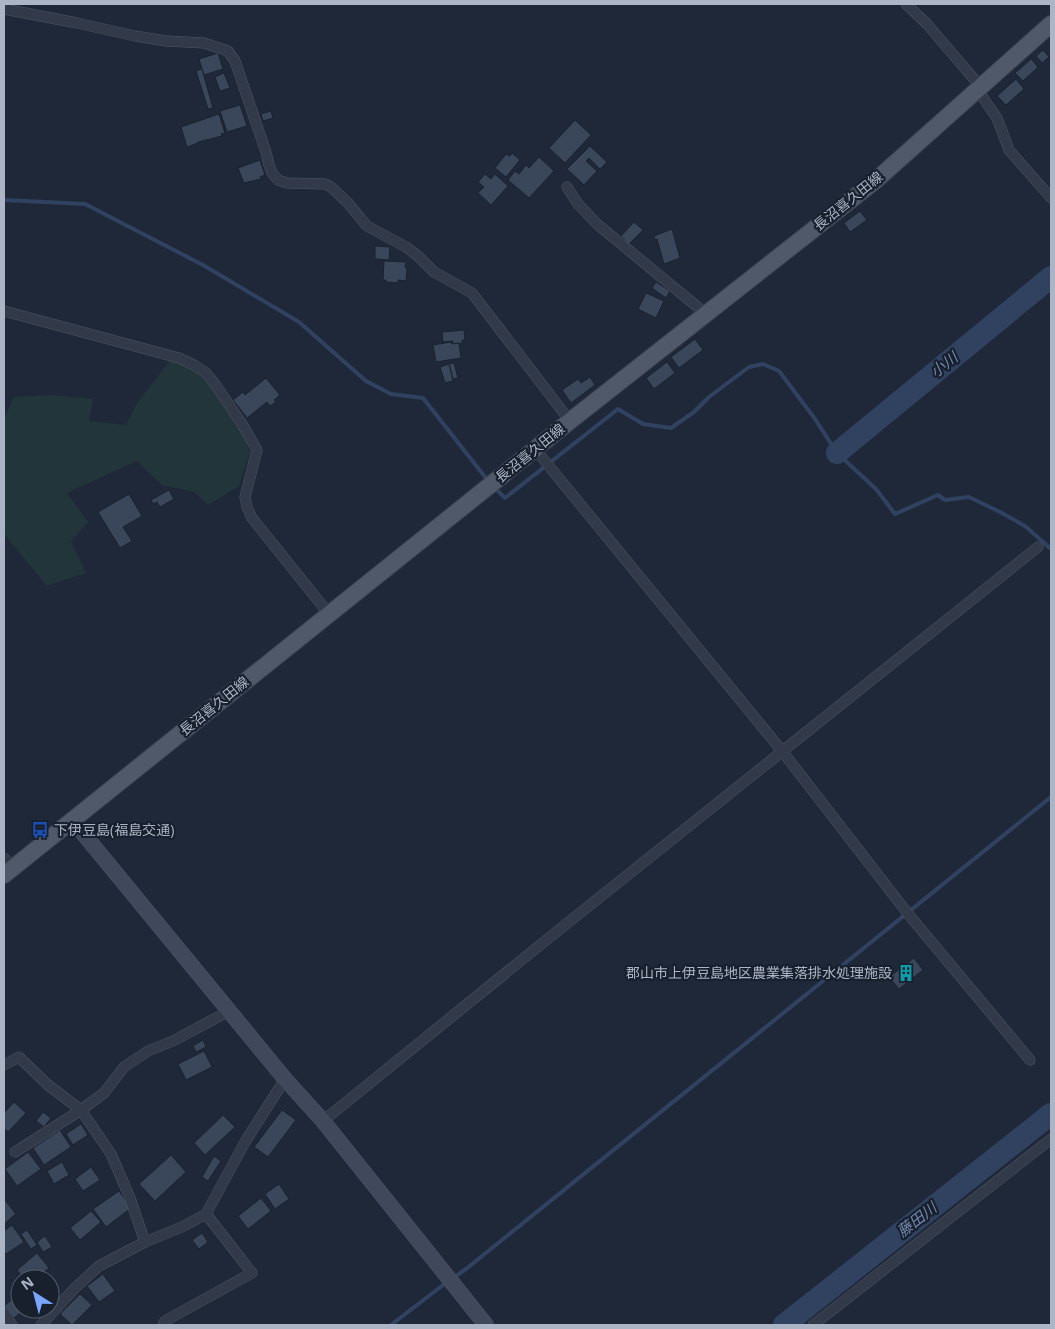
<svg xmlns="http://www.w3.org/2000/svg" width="1055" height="1329" font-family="'Open Sans','Noto Sans JP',sans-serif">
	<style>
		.green { fill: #21353a }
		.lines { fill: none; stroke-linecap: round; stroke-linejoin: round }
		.stream { stroke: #314261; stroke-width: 4 }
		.river { stroke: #314261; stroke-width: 22 }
		.building { fill: #3a4659; stroke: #1a222f }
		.street-casing { stroke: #4d5564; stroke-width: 11 }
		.secondary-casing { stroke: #4d5564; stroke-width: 16 }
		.primary-casing { stroke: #3c4453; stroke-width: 18 }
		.street { stroke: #323a49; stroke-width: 10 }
		.secondary { stroke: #40495c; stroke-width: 15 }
		.primary { stroke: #505969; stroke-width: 16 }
		.labels { text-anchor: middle; stroke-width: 4.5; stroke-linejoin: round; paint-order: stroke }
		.street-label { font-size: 14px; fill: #acb5c6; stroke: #18202d }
		.poi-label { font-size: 14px; fill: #acb5c6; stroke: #18202d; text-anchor: start }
		.water-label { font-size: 15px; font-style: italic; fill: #7389b1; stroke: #18202d }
	</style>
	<rect width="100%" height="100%" fill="#1f2839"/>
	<polygon class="green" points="171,359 198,372 234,413 250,452 239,486 208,505 194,492 162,485 137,461 67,493 88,522 71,541 86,573 47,586 4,534 4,418 14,397 51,395 93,399 89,421 126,425 136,405"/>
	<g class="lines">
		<g class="stream">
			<polyline points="4,200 85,204 203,265 299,322 366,381 391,394 423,398 489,482"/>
			<polyline points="494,487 505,498 618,409 643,424 671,428 694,412 709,397 749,367 763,364 779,371 815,419 837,453 876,489 895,514 938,495 945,500 969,497 1000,512 1025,526 1051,549"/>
			<polyline points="453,1278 466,1269 1051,797"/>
			<polyline points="391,1325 447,1282"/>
		</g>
		<g class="river">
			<polyline points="837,453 1051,277"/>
			<polyline points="784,1325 1051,1114"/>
		</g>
	</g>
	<g class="building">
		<polygon points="1043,50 1049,57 1042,63 1036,56"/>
		<polygon points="218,53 223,69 204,75 199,59"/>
		<polygon points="1031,59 1038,67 1023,81 1015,73"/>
		<polygon points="202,69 213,108 208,109 196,71"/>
		<polygon points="224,73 230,88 220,91 215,77"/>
		<polygon points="1016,79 1024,89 1006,105 997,96"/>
		<polygon points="240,105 247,126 227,132 220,111"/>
		<polygon points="271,111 273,118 263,121 261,114"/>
		<polygon points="219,114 225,133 221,134 222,136 198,142 198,143 187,147 181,127"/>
		<polygon points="575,120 591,135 565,163 549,148"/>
		<polygon points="590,146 607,162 600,169 589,158 586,161 597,171 584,185 567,169"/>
		<polygon points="512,153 520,160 506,177 495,168 506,154 510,156"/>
		<polygon points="539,157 554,171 529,198 508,180 515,171 519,174 526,165 529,168"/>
		<polygon points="260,160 265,175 260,177 261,179 244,183 238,168"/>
		<polygon points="485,174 491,179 495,174 508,186 491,205 478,193 484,187 478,182"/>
		<polygon points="860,211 867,220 850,232 844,223"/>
		<polygon points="634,222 643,230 629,244 621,236"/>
		<polygon points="672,229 680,258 664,264 657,239 655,240 654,236"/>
		<polygon points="375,246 390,247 389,260 375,259"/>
		<polygon points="384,261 406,262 405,268 407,268 406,281 398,280 398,283 386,282 386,280 383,280"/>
		<polygon points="656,282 670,291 666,298 652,288"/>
		<polygon points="646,293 664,301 656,318 638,309"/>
		<polygon points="464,330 465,340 462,340 463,343 453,344 453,341 443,342 442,332"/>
		<polygon points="695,339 703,350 679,368 671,357"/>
		<polygon points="451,342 452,344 459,343 461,358 436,362 433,345"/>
		<polygon points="667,362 675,373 654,389 646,378"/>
		<polygon points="454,363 458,378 453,379 449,364"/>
		<polygon points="449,364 453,381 445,383 440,367"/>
		<polygon points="590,377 595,385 571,403 562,390 578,379 581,383"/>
		<polygon points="266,378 280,395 274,400 276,402 270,406 267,402 247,418 233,400 243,392 245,395"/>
		<polygon points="169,490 174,499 160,507 157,502 153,504 151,500"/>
		<polygon points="129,494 142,516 123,527 132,541 120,548 98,512"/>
		<polygon points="914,958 923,970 899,989 889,977"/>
		<polygon points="203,1040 206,1047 196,1052 193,1046"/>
		<polygon points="204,1051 212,1067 186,1080 178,1064"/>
		<polygon points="14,1102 26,1113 8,1132 4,1128 4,1113"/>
		<polygon points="282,1110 296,1120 268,1157 254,1147"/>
		<polygon points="43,1112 51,1118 44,1127 36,1121"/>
		<polygon points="223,1115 235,1127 205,1155 194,1143"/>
		<polygon points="81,1124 88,1135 73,1145 66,1134"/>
		<polygon points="60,1130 71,1147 44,1165 33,1148"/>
		<polygon points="28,1152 41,1169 17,1186 5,1169"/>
		<polygon points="171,1155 186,1172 155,1201 139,1184"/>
		<polygon points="214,1156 221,1161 208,1181 202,1177"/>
		<polygon points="62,1162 69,1175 54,1184 47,1171"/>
		<polygon points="91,1167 100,1180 83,1191 75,1179"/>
		<polygon points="279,1184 289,1199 275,1209 265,1194"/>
		<polygon points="119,1191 131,1208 106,1227 93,1209"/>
		<polygon points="261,1198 271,1211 248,1229 238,1216"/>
		<polygon points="4,1199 16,1214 4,1224"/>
		<polygon points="91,1211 101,1222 80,1240 70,1228"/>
		<polygon points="12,1225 24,1242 6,1254 4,1251 4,1231"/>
		<polygon points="27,1230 37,1245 31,1249 21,1234"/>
		<polygon points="202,1233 208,1242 199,1249 192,1240"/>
		<polygon points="45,1236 52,1247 43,1252 37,1242"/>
		<polygon points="37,1253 49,1268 36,1279 24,1279 17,1270"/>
		<polygon points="103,1274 115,1291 99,1302 87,1286"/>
		<polygon points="20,1293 20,1309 25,1309 14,1318 4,1306"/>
		<polygon points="80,1294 92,1305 72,1325 60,1314"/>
	</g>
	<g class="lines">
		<g class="street-casing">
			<g id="street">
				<polyline points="906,4 927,24 980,86"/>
				<polyline points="4,9 77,23 135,36 166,41 204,43 228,51 235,61 266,152 269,165 272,173 278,180 287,183 325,184 331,187 348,203 367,226 406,247 418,256 434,272 472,293 570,421"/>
				<polyline points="977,89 997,118 1009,150 1051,198"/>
				<polyline points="567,187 578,204 597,224 706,314"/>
				<polyline points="4,311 179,358 194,365 206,373 215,384 242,424 257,450 245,497 247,507 252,518 329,614"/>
				<polyline points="535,449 782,751 909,915 1030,1060"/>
				<polyline points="4,858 12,868"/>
				<polyline points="4,1065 19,1057 48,1085 81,1110 104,1093 124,1067 148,1051 173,1041 229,1011"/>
				<polyline points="323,1121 550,937 1038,547"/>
				<polyline points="15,1152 81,1110 111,1154 130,1198 145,1242"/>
				<polyline points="4,1313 12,1325"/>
				<polyline points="41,1325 75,1288 99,1266 145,1242 184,1226 206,1214 245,1142 285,1079"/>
				<polyline points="163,1325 165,1321 252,1273 206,1214"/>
				<polyline points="813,1325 1051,1139"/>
			</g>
		</g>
		<g class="secondary-casing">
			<polyline id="secondary" points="73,821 285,1079 323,1121 486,1325"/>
		</g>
		<g class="primary-casing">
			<polyline id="primary" points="4,875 570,421 875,181 1051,24"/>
		</g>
		<use href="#street" class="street"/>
		<use href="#secondary" class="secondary"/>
		<use href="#primary" class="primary"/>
	</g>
	<defs>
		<g id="bus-bare" transform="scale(1.35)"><path d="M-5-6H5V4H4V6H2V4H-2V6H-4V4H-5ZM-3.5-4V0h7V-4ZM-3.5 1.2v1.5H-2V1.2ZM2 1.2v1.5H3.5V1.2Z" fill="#1a4fb4" stroke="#18202d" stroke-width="2.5" paint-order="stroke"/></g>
		<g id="building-bare" transform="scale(1.35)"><path d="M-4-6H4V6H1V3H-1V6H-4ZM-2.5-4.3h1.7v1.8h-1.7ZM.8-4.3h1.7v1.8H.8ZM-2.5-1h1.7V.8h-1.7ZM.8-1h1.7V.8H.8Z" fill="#0f9aa8" stroke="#18202d" stroke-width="2.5" paint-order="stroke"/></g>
	</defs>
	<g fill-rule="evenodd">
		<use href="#bus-bare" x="40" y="830"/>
		<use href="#building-bare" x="906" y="973"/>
	</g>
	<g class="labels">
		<g class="street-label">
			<text transform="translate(848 201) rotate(-39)" y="5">長沼喜久田線</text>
			<text transform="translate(530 453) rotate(-39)" y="5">長沼喜久田線</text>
			<text transform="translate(214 706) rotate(-39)" y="5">長沼喜久田線</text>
		</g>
		<g class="poi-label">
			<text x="54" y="835">下伊豆島(福島交通)</text>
			<text x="892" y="978" text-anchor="end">郡山市上伊豆島地区農業集落排水処理施設</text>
		</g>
		<g class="water-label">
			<text transform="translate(944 365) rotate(-39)" y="5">小川</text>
			<text transform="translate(917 1220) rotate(-38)" y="5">藤田川</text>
		</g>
	</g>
	<rect width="1055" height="1329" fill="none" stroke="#acb5c6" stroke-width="10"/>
	<g transform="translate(35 1294) rotate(324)"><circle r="24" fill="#18202d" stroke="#535c6a"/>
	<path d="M0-4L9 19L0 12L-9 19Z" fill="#79a5ff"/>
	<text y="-8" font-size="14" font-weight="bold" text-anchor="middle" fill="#acb5c6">N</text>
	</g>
</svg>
